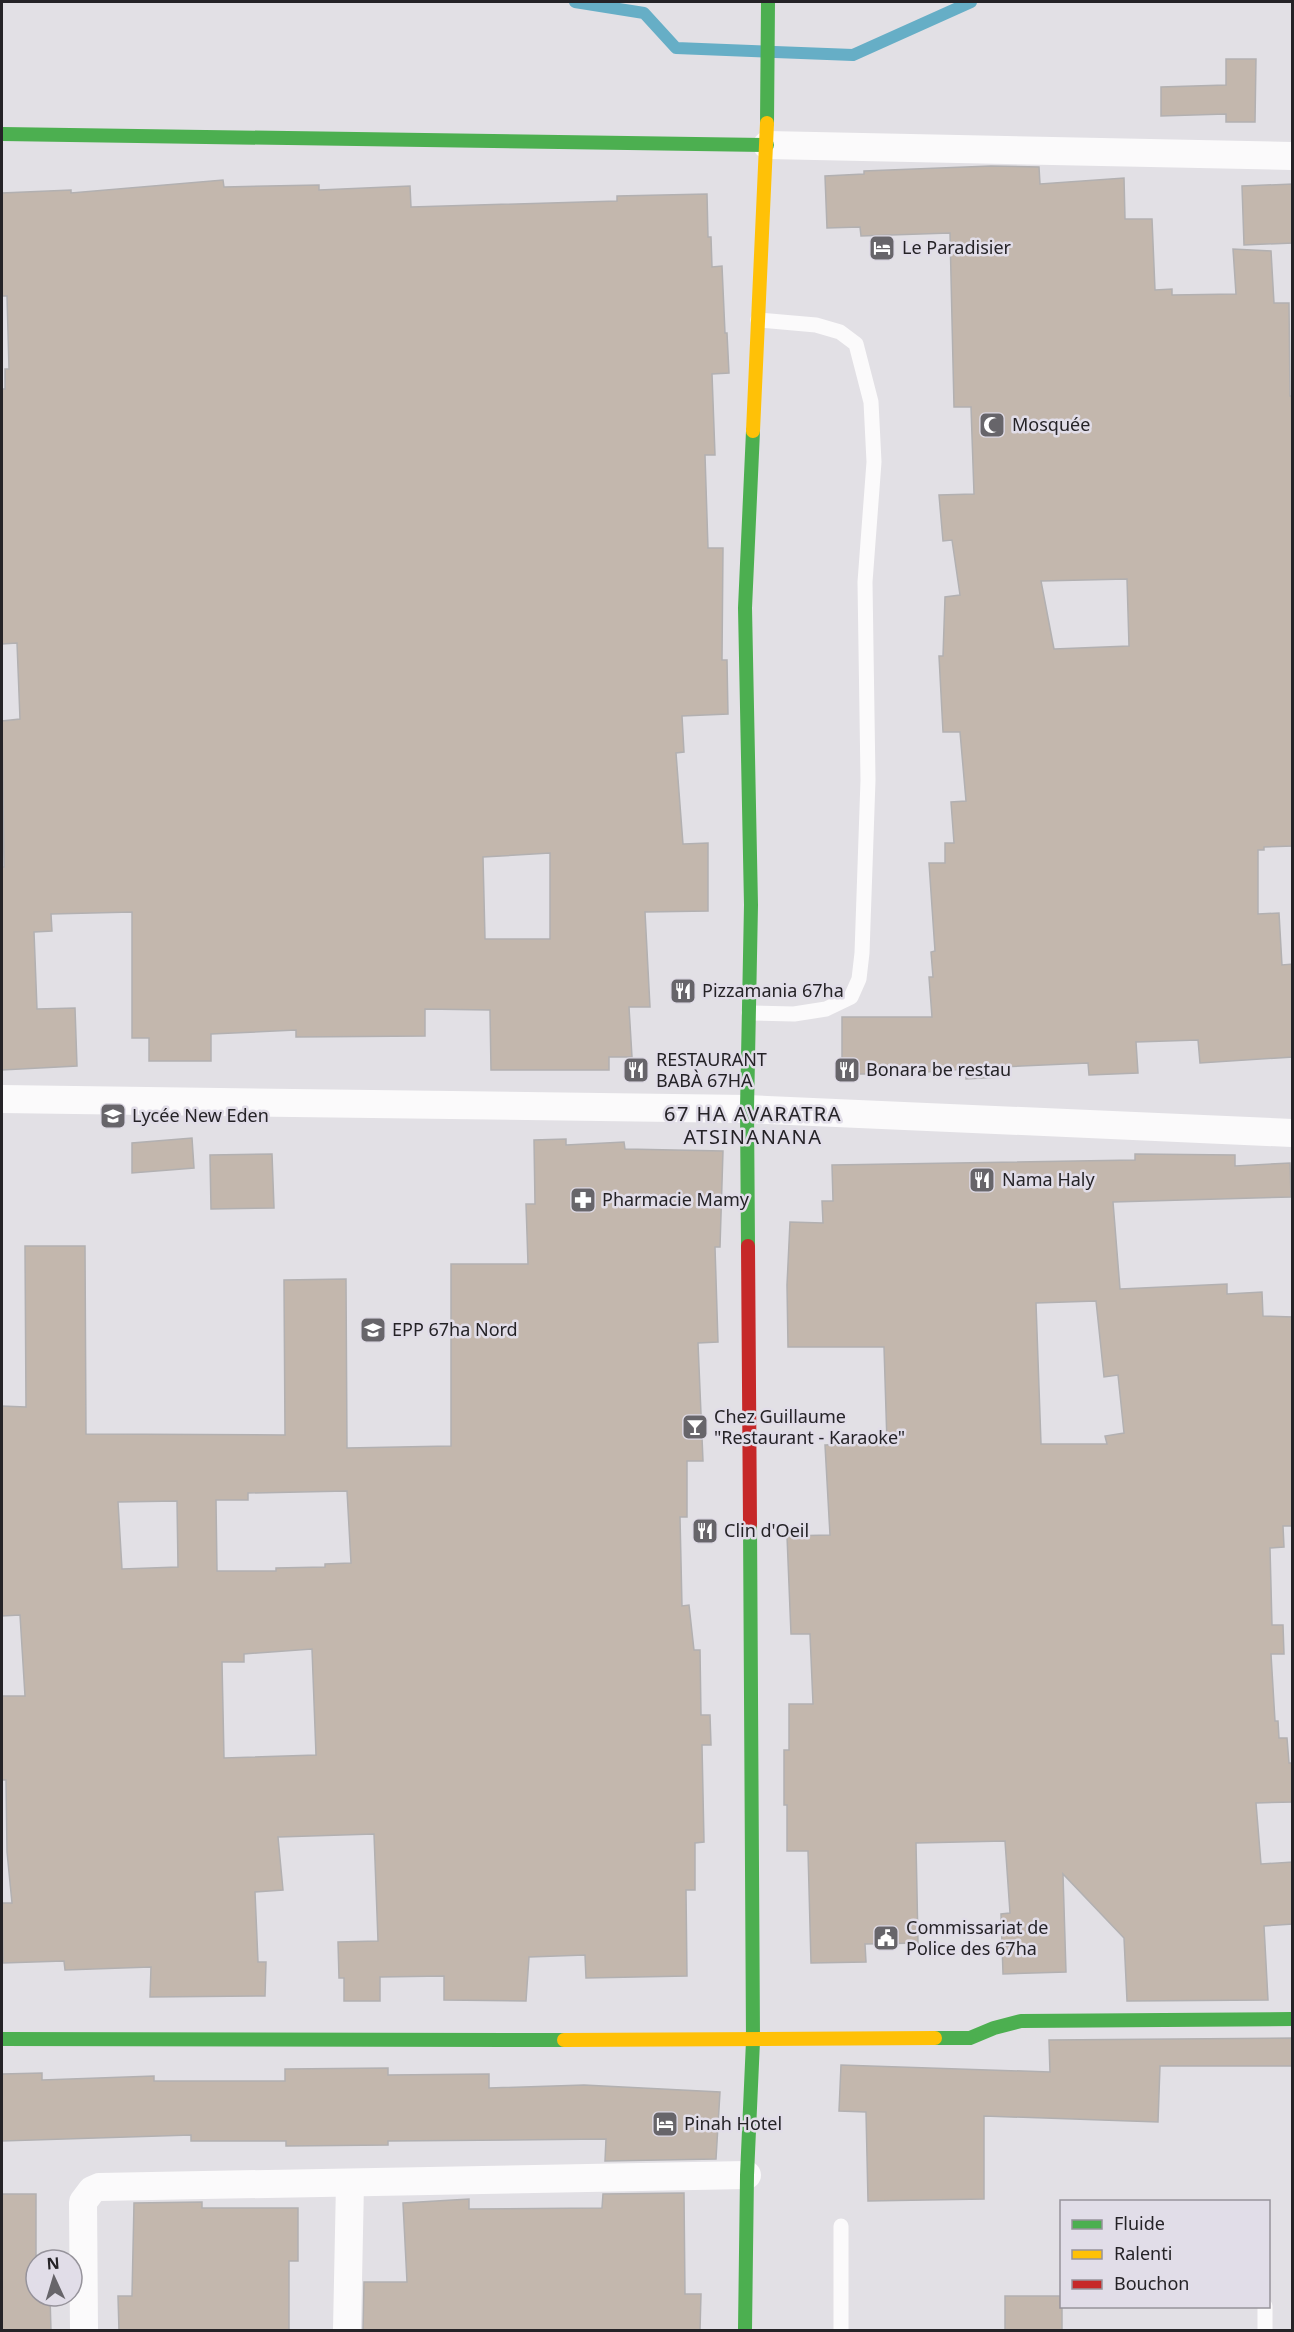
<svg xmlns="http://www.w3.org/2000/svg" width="1294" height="2332" font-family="'Noto Sans',sans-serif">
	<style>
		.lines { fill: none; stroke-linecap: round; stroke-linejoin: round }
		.stream { stroke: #66aec6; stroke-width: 12 }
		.building { fill: #c3b7ad; stroke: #b2b0b1; stroke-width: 1.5; fill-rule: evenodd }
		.lane { stroke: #fbfafb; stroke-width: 15 }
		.street { stroke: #fbfafb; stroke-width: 28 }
		.fast { stroke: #4caf50; stroke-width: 14 }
		.slow { stroke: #ffc107; stroke-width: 14 }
		.jam { stroke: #c62828; stroke-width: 14 }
		.labels { text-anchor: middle; stroke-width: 5; stroke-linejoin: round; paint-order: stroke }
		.poi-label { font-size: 18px; fill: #252327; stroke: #e1dde8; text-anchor: start }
		.neighbourhood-label { font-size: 20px; letter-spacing: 1.5px; fill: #252327; stroke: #e1dde8 }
	</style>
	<rect width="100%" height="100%" fill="#e2e0e5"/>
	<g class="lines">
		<polyline class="stream" points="575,2 644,13 676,48 853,55 971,2"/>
	</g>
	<g class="building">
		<polygon points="1226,59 1256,59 1255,122 1226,122 1226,114 1161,116 1161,87 1226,85"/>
		<path d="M 991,166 L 1039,167 L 1040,184 L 1124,178 L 1125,219 L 1152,219 L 1155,290 L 1172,289 L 1172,295 L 1236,294 L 1233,249 L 1271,251 L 1274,303 L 1289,303 L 1290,396 L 1293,396 L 1293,846 L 1264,847 L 1264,850 L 1258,850 L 1258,914 L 1279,913 L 1282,965 L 1293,964 L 1293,1057 L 1200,1063 L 1198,1040 L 1136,1042 L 1138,1073 L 1089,1075 L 1088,1063 L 999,1067 L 999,1077 L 966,1079 L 966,1069 L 899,1074 L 842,1074 L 842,1017 L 932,1017 L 929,977 L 933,977 L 931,952 L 935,951 L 929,863 L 945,863 L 945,843 L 954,843 L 951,802 L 966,801 L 960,732 L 943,732 L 939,656 L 943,656 L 945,597 L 960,595 L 952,540 L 943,541 L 939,495 L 974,494 L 971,407 L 954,407 L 950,233 L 861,236 L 860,227 L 827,228 L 825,176 L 864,174 L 864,171 ZM 1127,579 L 1129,646 L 1054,649 L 1041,581 Z"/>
		<path d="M 223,180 L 224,187 L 319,185 L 319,190 L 410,186 L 411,207 L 617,201 L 617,196 L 707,194 L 708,237 L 711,237 L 712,267 L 722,266 L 725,333 L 727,333 L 729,373 L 712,374 L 715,455 L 705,455 L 708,548 L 723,548 L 722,660 L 727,660 L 728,714 L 682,716 L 684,752 L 676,753 L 683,844 L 708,843 L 708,911 L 645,912 L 650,1007 L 629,1007 L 632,1057 L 609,1057 L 609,1070 L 491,1070 L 490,1010 L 425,1009 L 425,1036 L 296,1037 L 296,1030 L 211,1034 L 211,1061 L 149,1061 L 149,1038 L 132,1038 L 132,912 L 51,914 L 52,931 L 34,932 L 37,1009 L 75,1008 L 77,1066 L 2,1070 L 2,867 L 4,867 L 2,721 L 20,719 L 17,643 L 2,644 L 2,389 L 5,389 L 5,369 L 9,369 L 7,296 L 2,296 L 2,193 L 71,190 L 71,193 ZM 550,853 L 550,939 L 485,939 L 483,857 Z"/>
		<polygon points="1293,184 1293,243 1244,245 1242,186"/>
		<polygon points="192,1138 194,1168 132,1173 132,1143"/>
		<path d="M 566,1139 L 566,1145 L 624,1142 L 625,1149 L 723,1151 L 720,1247 L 715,1247 L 718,1342 L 698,1343 L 703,1461 L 687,1461 L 687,1517 L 680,1517 L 682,1606 L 689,1605 L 694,1650 L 700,1650 L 701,1715 L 710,1715 L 711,1745 L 702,1745 L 704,1842 L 695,1843 L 695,1890 L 686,1890 L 687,1976 L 586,1978 L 585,1955 L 529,1957 L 526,2001 L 444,2000 L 444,1976 L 380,1977 L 380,2001 L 344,2001 L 344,1978 L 339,1978 L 338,1942 L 378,1941 L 374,1834 L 278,1837 L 283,1890 L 255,1892 L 258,1962 L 266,1962 L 265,1996 L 150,1997 L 151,1967 L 65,1970 L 64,1961 L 3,1963 L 2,1903 L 12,1903 L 7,1852 L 6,1780 L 2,1780 L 2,1696 L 25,1696 L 20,1615 L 2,1616 L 2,1406 L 26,1407 L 25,1246 L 85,1246 L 86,1434 L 285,1435 L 284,1280 L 346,1279 L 347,1448 L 451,1446 L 451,1264 L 528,1264 L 526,1204 L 535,1204 L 534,1140 ZM 347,1491 L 351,1563 L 325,1564 L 325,1567 L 276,1568 L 276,1571 L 217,1571 L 216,1500 L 248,1500 L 248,1493 ZM 177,1501 L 178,1567 L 122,1569 L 118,1502 ZM 312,1649 L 316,1755 L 224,1758 L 222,1662 L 244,1662 L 244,1654 Z"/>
		<polygon points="272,1154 274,1208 211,1209 210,1155"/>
		<path d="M 1135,1154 L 1235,1155 L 1235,1166 L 1290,1163 L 1291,1197 L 1113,1202 L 1120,1289 L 1227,1284 L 1227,1294 L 1262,1292 L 1263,1316 L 1293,1317 L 1293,1526 L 1283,1526 L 1284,1547 L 1270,1548 L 1272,1625 L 1283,1625 L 1284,1654 L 1271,1654 L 1275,1721 L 1278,1721 L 1279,1738 L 1287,1738 L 1289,1763 L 1293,1763 L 1293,1802 L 1256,1803 L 1261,1864 L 1293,1862 L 1293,1924 L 1264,1926 L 1268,2000 L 1127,2001 L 1124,1938 L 1063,1874 L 1066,1972 L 1003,1974 L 1001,1914 L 1010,1913 L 1005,1841 L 916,1843 L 918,1943 L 865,1944 L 866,1962 L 811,1963 L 808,1851 L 787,1851 L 787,1805 L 784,1805 L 784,1750 L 789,1750 L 789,1704 L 813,1704 L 810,1634 L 791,1634 L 787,1536 L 830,1535 L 825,1445 L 887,1443 L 884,1347 L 788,1347 L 787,1285 L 790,1222 L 823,1223 L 822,1201 L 833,1201 L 832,1165 L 1135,1160 ZM 1096,1301 L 1104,1377 L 1118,1375 L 1124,1433 L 1105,1436 L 1107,1444 L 1041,1444 L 1036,1303 Z"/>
		<polygon points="1293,2038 1293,2066 1160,2066 1158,2122 984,2116 984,2199 868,2201 866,2112 839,2111 841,2065 1050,2072 1049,2040"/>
		<polygon points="388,2068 388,2075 489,2074 489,2088 584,2085 720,2092 716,2159 605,2161 606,2139 388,2141 388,2145 286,2146 286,2141 191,2141 191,2135 2,2141 2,2074 42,2073 42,2080 154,2076 154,2081 285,2081 285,2069"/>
		<polygon points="684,2193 685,2294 701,2294 700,2331 363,2331 364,2282 407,2282 403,2203 469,2199 469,2209 602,2208 603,2194"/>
		<polygon points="2,2194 36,2194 36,2296 50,2296 51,2331 2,2331"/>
		<polygon points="202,2202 202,2208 298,2208 298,2261 289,2261 289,2331 119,2331 118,2296 132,2296 134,2203"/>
		<rect x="1005" y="2296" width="57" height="35"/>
	</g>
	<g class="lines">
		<g class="lane">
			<polyline points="749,1013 794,1014 826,1009 851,997 859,979 862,953 868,780 865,582 874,462 871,402 856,344 840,332 816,325 758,320"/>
			<polyline points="841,2330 841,2226"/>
			<polyline points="1265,2330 1265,2306"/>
		</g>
		<g class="street">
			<polyline points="767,145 1292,156"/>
			<polyline points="2,1099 747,1109 1292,1133"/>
			<polyline points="84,2330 83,2202 92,2190 99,2187 747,2175"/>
			<polyline points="347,2330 350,2183"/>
		</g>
		<g class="fast">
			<polyline points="767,123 768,2"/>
			<polyline points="2,134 767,145"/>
			<polyline points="748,1246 747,1109 751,905 745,608 753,431"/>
			<polyline points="935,2038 970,2038 994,2028 1021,2021 1292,2019"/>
			<polyline points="2,2039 564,2040"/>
			<polyline points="745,2330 747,2175 753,2041 750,1524"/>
		</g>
		<g class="slow">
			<polyline points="753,431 767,123"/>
			<polyline points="564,2040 935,2038"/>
		</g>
		<polyline class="jam" points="748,1246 750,1524"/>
	</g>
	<defs>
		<g id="hotel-square" transform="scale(1.35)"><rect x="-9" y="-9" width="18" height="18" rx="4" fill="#67656a" stroke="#e1dde8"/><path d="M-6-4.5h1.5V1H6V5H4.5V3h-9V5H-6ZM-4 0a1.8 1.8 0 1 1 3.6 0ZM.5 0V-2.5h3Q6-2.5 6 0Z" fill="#fff"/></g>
		<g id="mosque-square" transform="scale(1.35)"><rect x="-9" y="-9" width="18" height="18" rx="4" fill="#67656a" stroke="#e1dde8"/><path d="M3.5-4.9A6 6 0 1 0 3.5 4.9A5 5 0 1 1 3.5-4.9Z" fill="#fff"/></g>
		<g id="restaurant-square" transform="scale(1.35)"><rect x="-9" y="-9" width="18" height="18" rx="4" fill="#67656a" stroke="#e1dde8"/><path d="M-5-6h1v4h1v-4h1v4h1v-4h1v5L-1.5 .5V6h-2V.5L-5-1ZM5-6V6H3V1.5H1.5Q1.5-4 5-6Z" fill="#fff"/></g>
		<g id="school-square" transform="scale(1.35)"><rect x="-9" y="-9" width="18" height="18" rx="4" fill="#67656a" stroke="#e1dde8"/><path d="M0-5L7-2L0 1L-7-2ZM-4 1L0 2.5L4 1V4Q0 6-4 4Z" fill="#fff"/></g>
		<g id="pharmacy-square" transform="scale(1.35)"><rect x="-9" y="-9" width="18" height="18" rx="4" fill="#67656a" stroke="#e1dde8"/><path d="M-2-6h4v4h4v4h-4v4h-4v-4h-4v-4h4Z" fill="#fff"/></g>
		<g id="bar-square" transform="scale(1.35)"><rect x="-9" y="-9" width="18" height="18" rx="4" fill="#67656a" stroke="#e1dde8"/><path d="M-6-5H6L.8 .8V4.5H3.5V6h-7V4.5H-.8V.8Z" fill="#fff"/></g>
		<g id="civic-square" transform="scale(1.35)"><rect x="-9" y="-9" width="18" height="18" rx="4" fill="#67656a" stroke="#e1dde8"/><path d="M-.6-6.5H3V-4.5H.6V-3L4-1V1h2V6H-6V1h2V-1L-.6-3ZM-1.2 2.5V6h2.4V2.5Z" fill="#fff"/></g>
	</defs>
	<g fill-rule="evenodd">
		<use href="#hotel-square" x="882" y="248"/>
		<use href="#mosque-square" x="992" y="425"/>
		<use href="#restaurant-square" x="683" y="991"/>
		<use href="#restaurant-square" x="636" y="1070"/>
		<use href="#restaurant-square" x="847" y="1070"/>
		<use href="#school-square" x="113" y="1116"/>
		<use href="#restaurant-square" x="982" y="1180"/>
		<use href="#pharmacy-square" x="583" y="1200"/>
		<use href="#school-square" x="373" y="1330"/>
		<use href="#bar-square" x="695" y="1427"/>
		<use href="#restaurant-square" x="705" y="1531"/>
		<use href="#civic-square" x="886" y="1938"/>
		<use href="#hotel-square" x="665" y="2124"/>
	</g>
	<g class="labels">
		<g class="poi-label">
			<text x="902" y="254">Le Paradisier</text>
			<text x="1012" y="431">Mosquée</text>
			<text x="702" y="997">Pizzamania 67ha</text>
			<text x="656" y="1066">RESTAURANT<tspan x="656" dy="21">BABÀ 67HA</tspan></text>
			<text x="866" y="1076">Bonara be restau</text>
			<text x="132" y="1122">Lycée New Eden</text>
			<text x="1002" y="1186">Nama Haly</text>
			<text x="602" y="1206">Pharmacie Mamy</text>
			<text x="392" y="1336">EPP 67ha Nord</text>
			<text x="714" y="1423">Chez Guillaume<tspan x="714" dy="21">"Restaurant - Karaoke"</tspan></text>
			<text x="724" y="1537">Clin d'Oeil</text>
			<text x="906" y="1934">Commissariat de<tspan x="906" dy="21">Police des 67ha</tspan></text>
			<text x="684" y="2130">Pinah Hotel</text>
		</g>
		<g class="neighbourhood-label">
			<text x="753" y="1121">67 HA AVARATRA<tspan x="753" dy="23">ATSINANANA</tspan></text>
		</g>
	</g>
	<rect width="1294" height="2332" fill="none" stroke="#252327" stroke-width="6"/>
	<rect x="1060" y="2200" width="210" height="108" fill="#e1dde8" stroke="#96939b" stroke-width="1.5"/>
	<rect x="1072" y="2220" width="30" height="9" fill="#4caf50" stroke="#96939b" stroke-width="1.5"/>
	<text x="1114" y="2230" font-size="18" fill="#252327">Fluide</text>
	<rect x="1072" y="2250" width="30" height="9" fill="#ffc107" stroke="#96939b" stroke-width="1.5"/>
	<text x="1114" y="2260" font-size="18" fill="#252327">Ralenti</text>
	<rect x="1072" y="2280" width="30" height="9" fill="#c62828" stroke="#96939b" stroke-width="1.5"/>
	<text x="1114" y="2290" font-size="18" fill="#252327">Bouchon</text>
	<g transform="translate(54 2278) rotate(356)"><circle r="28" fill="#e1dde8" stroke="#96939b" stroke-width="1.5"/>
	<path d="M0-4.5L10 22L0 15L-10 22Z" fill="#67656a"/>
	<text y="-9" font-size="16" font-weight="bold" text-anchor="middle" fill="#252327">N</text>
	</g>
</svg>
